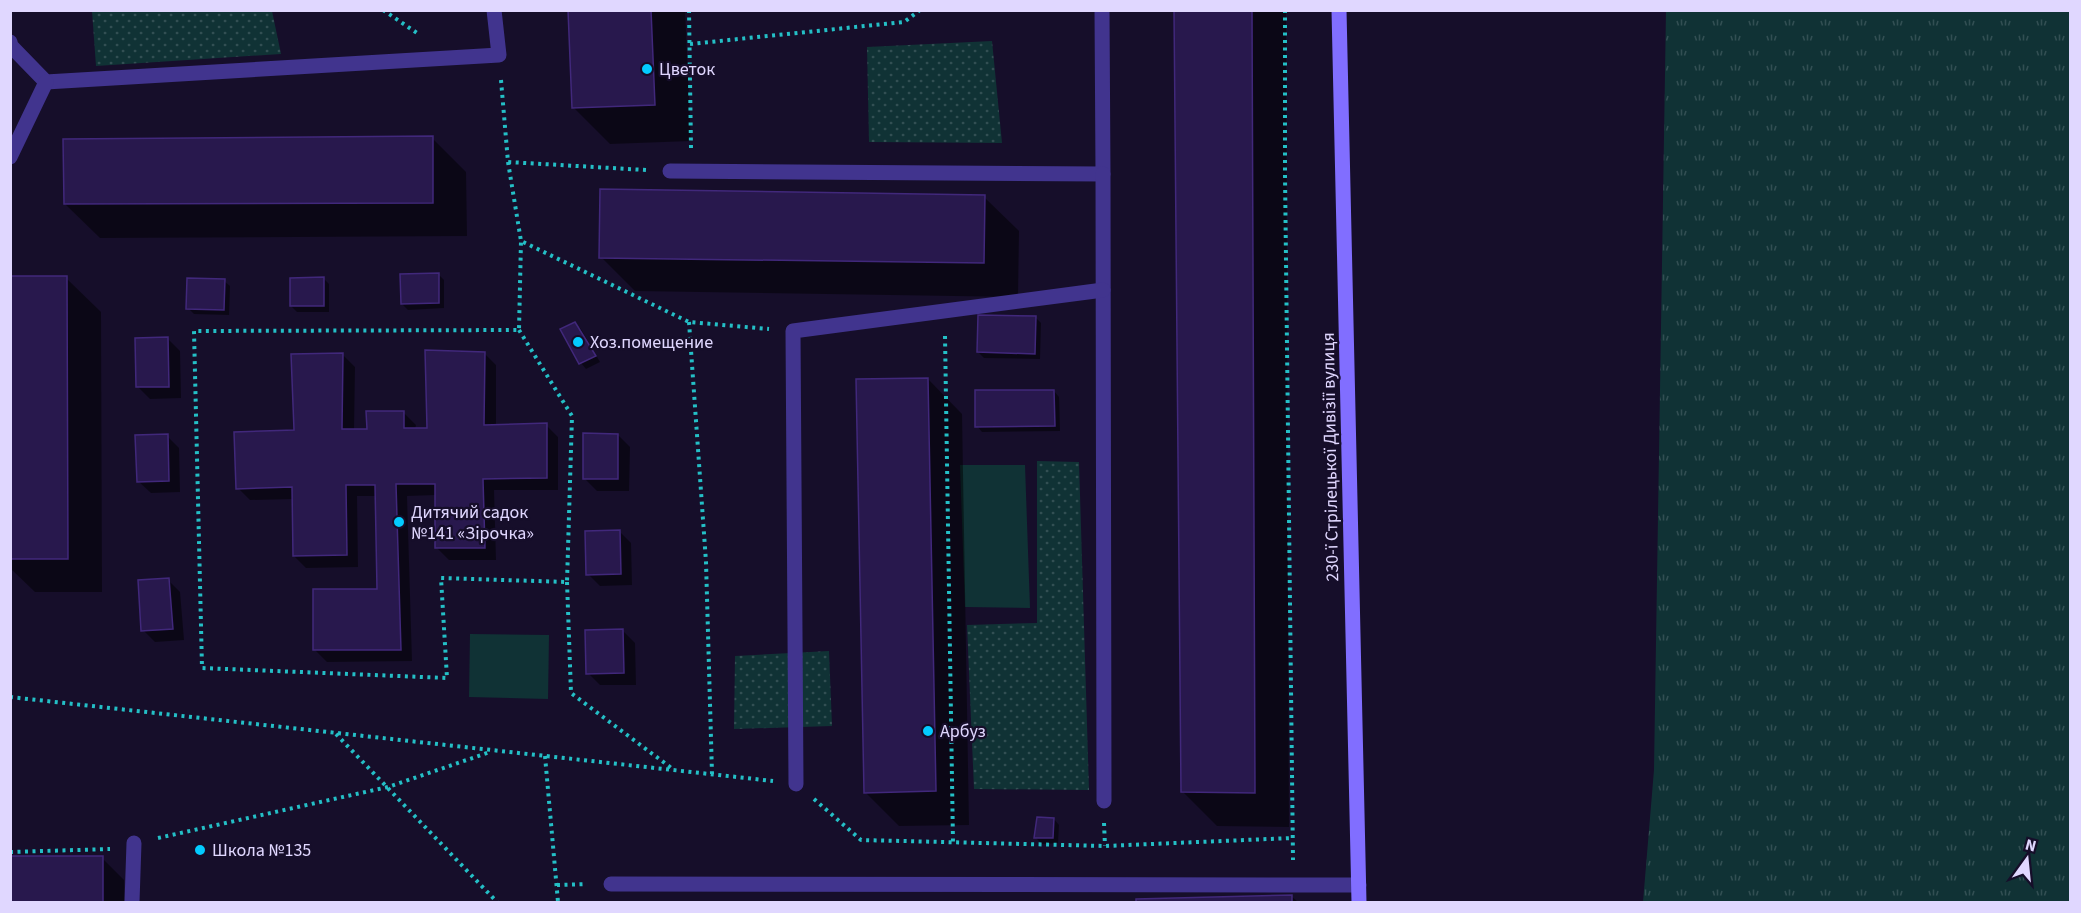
<svg xmlns="http://www.w3.org/2000/svg" width="2081" height="913" font-family="'Source Sans 3',sans-serif">
	<style>
		.grass { fill: url(#grass-tufts) }
		.park { fill: url(#park-dots) }
		.pitch { fill: #103235 }
		.shadow { fill: #0007 }
		.building { fill: #28184d; stroke: #41287b; stroke-width: 1.5 }
		.lines { fill: none; stroke-linecap: round; stroke-linejoin: round }
		.path { stroke: #24bfc6; stroke-width: 4; stroke-dasharray: 3 4.5; stroke-linecap: butt }
		.lane { stroke: #41348e; stroke-width: 15 }
		.secondary { stroke: #816eff; stroke-width: 15 }
		.poi-dot { fill: #03cbff; stroke: #160e2a; stroke-width: 2 }
		.labels { text-anchor: middle; stroke-width: 4.5; stroke-linejoin: round; paint-order: stroke }
		.poi-label { font-size: 18px; fill: #e0d7ff; stroke: #160e2a; text-anchor: start }
		.street-label { font-size: 18px; fill: #e0d7ff; stroke: #160e2a }
	</style>
	<defs>
		<pattern id="grass-tufts" width="24" height="20" patternUnits="userSpaceOnUse" patternTransform="scale(1.5)"><rect width="24" height="20" fill="#103235"/><path d="M3 7l-1-3M5 7V3M7 7l1-3M15 17l-1-3M17 17v-4M19 17l1-3" fill="none" stroke="#324f53"/></pattern>
		<pattern id="park-dots" width="8" height="8" patternUnits="userSpaceOnUse" patternTransform="scale(1.5)"><rect width="8" height="8" fill="#103235"/><path d="M2 2h.1M6 6h.1" fill="none" stroke="#324f53" stroke-width="1.8" stroke-linecap="round"/></pattern>
	</defs>
	<rect width="100%" height="100%" fill="#160e2a"/>
	<polygon class="grass" points="1666,11 2070,11 2070,902 1643,902 1654,770"/>
	<g class="park">
		<polygon points="92,11 272,11 281,54 96,66"/>
		<polygon points="992,41 1002,143 869,142 867,47"/>
		<polygon points="1037,461 1079,462 1089,790 974,789 967,625 1037,623"/>
		<polygon points="829,651 832,726 734,729 735,656"/>
	</g>
	<g class="pitch">
		<polygon points="960,465 1025,465 1030,608 965,607"/>
		<polygon points="470,634 549,635 548,699 469,697"/>
	</g>
	<g class="shadow">
		<polygon points="569,10 685,10 691,141 610,144 574,108"/>
		<polygon points="1176,10 1286,10 1289,827 1217,826 1182,791"/>
		<polygon points="432,138 466,172 467,236 100,238 65,204"/>
		<polygon points="984,197 1019,231 1018,297 635,291 601,257"/>
		<polygon points="438,274 444,280 444,308 408,310 402,304"/>
		<polygon points="10,278 66,278 101,312 102,592 35,592 10,568"/>
		<polygon points="324,279 329,284 329,312 297,312 291,306"/>
		<polygon points="224,281 230,286 229,315 194,314 188,308"/>
		<polygon points="1035,317 1041,323 1040,359 984,358 978,352"/>
		<polygon points="575,324 581,329 600,362 586,369 581,363 562,329"/>
		<polygon points="168,339 180,351 181,398 150,399 138,387"/>
		<polygon points="484,353 496,365 496,426 546,425 558,437 558,490 494,490 496,560 449,560 437,548 436,495 407,496 412,661 327,662 315,650 378,591 377,496 357,496 358,567 306,568 294,556 293,499 250,500 238,488 296,432 343,355 355,367 354,430 368,430 404,413 416,425 415,429 428,429"/>
		<polygon points="928,379 962,414 969,825 899,826 865,792"/>
		<polygon points="1054,391 1059,397 1060,431 982,432 977,426"/>
		<polygon points="618,435 630,447 629,491 597,491 585,479"/>
		<polygon points="167,436 179,448 180,492 151,493 138,481"/>
		<polygon points="619,531 631,543 632,585 600,586 588,574"/>
		<polygon points="168,580 180,592 184,640 155,642 143,630"/>
		<polygon points="623,631 635,643 636,685 600,685 588,673"/>
		<polygon points="1054,819 1059,825 1058,843 1042,844 1036,838"/>
		<polygon points="10,858 102,858 124,880 124,902 10,902"/>
		<polygon points="1291,896 1298,902 1137,902 1137,900"/>
	</g>
	<g class="building">
		<polygon points="568,10 651,10 655,105 572,108"/>
		<polygon points="1174,10 1252,10 1255,793 1181,792"/>
		<polygon points="433,136 433,203 64,204 63,139"/>
		<polygon points="600,189 985,195 984,263 599,258"/>
		<polygon points="439,273 439,303 401,304 400,274"/>
		<polygon points="10,276 67,276 68,559 10,559"/>
		<polygon points="324,277 324,306 290,306 290,278"/>
		<polygon points="187,278 225,279 224,310 186,309"/>
		<polygon points="978,315 1036,316 1035,354 977,352"/>
		<polygon points="575,322 596,356 579,364 560,329"/>
		<polygon points="168,337 169,387 136,387 135,338"/>
		<polygon points="425,350 485,352 484,425 547,423 547,478 483,479 485,548 435,548 435,484 396,484 401,650 313,650 313,589 377,589 375,485 346,485 347,555 293,556 292,487 236,489 234,432 294,430 291,354 343,353 342,429 367,429 366,411 404,411 404,428 427,428"/>
		<polygon points="928,378 936,791 864,793 856,379"/>
		<polygon points="975,390 1054,390 1055,426 975,427"/>
		<polygon points="583,433 618,434 618,479 583,479"/>
		<polygon points="168,434 169,481 137,482 135,435"/>
		<polygon points="620,530 621,574 586,575 585,531"/>
		<polygon points="169,578 173,629 141,631 138,580"/>
		<polygon points="623,629 624,673 586,674 585,630"/>
		<polygon points="1037,817 1054,818 1053,838 1034,838"/>
		<rect x="10" y="856" width="93" height="46"/>
		<polygon points="1292,895 1292,902 1136,902 1136,899"/>
	</g>
	<g class="lines">
		<g class="path">
			<polyline points="383,10 420,35"/>
			<polyline points="689,10 691,148"/>
			<polyline points="1285,10 1285,175 1293,860"/>
			<polyline points="690,44 904,22 920,10"/>
			<polyline points="501,80 508,162 646,170"/>
			<polyline points="508,162 521,241 689,322 769,329"/>
			<polyline points="689,322 706,562 712,774"/>
			<polyline points="519,330 572,416 567,582 441,578 447,678 202,668 194,331 519,330 521,241"/>
			<polyline points="945,336 953,843"/>
			<polyline points="567,582 571,693 674,770"/>
			<polyline points="10,697 773,781"/>
			<polyline points="336,734 497,902"/>
			<polyline points="545,756 558,902"/>
			<polyline points="814,799 861,840 1105,846 1292,838"/>
			<polyline points="1104,823 1105,846"/>
			<polyline points="158,838 388,787 490,752"/>
			<polyline points="10,852 110,849"/>
			<polyline points="557,885 587,884"/>
		</g>
		<g class="lane">
			<polyline points="10,42 11,46 46,82 499,55 494,10"/>
			<polyline points="10,157 46,82"/>
			<polyline points="670,171 1103,174 1102,10"/>
			<polyline points="1103,174 1104,801"/>
			<polyline points="796,784 793,331 1103,290"/>
			<polyline points="611,884 1359,885"/>
			<polyline points="132,902 134,843"/>
		</g>
		<polyline class="secondary" points="1339,10 1359,902"/>
	</g>
	<g class="poi-dot">
		<circle cx="647" cy="69" r="6"/>
		<circle cx="578" cy="342" r="6"/>
		<circle cx="399" cy="522" r="6"/>
		<circle cx="928" cy="731" r="6"/>
		<circle cx="200" cy="850" r="6"/>
	</g>
	<g class="labels">
		<g class="poi-label">
			<text x="659" y="75">Цветок</text>
			<text x="590" y="348">Хоз.помещение</text>
			<text x="411" y="518">Дитячий садок<tspan x="411" dy="21">№141 «Зiрочка»</tspan></text>
			<text x="940" y="737">Арбуз</text>
			<text x="212" y="856">Школа №135</text>
		</g>
		<g class="street-label">
			<text transform="translate(1330 457) rotate(-91)" y="6">230-ї Стрілецької Дивізії вулиця</text>
		</g>
	</g>
	<rect width="2081" height="913" fill="none" stroke="#e0d7ff" stroke-width="24"/>
	<g transform="translate(2027 859) rotate(15)" stroke="#160e2a" stroke-width="4.5" paint-order="stroke">
	<path d="M0-4.5L10 22L0 15L-10 22Z" fill="#e0d7ff"/>
	<text y="-9" font-size="16" font-weight="bold" text-anchor="middle" fill="#e0d7ff">N</text>
	</g>
</svg>
